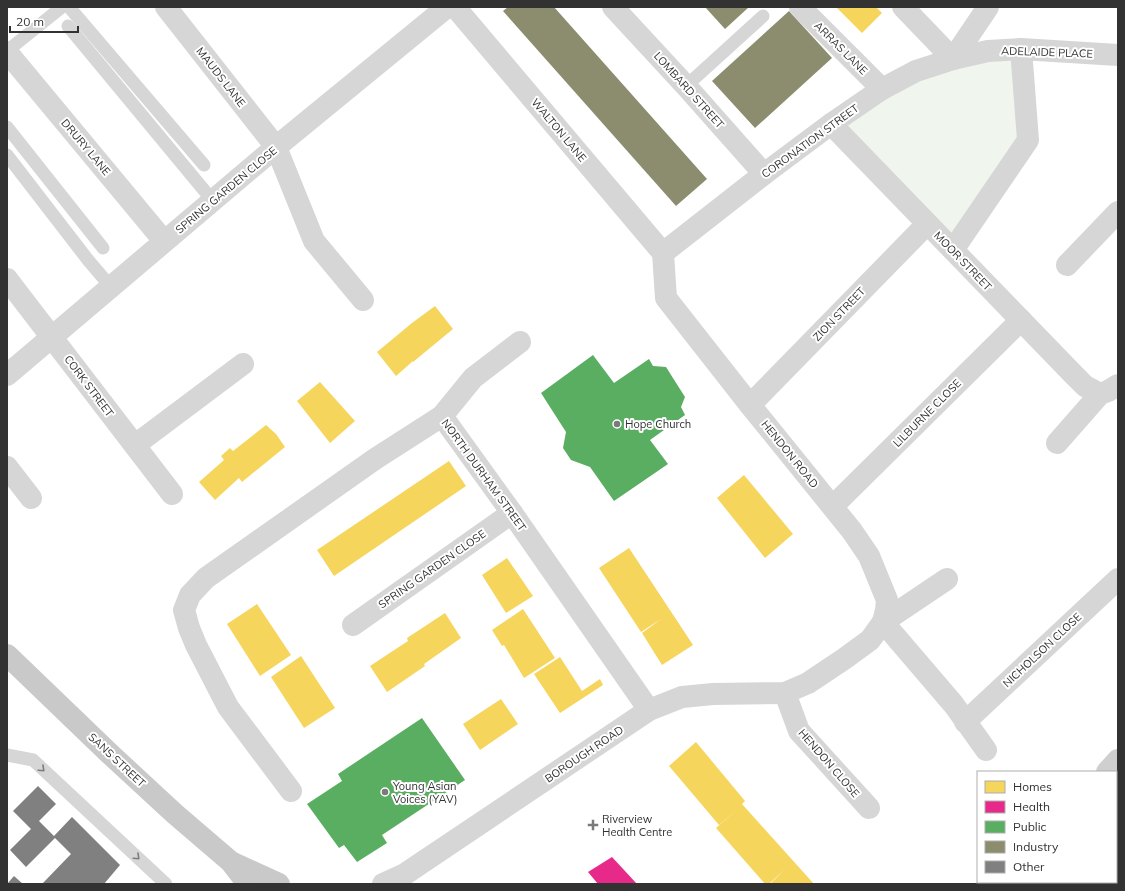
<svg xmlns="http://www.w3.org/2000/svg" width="1125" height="891" font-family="Mulish,sans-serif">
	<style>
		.green { fill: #f0f6ee }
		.homes { fill: #f6d55c }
		.health { fill: #e7298a }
		.public { fill: #5aae61 }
		.industry { fill: #8c8c6e }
		.building { fill: #808080 }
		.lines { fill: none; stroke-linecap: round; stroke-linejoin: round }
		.lane { stroke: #d6d6d6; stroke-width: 13 }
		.street { stroke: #d6d6d6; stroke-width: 22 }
		.secondary { stroke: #cfcfcf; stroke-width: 22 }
		.primary { stroke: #c9c9c9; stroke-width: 22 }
		.oneway { stroke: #7c7c7c }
		.poi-dot { fill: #7a7a7a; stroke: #fff; stroke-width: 1.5 }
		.labels { text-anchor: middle; stroke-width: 4; stroke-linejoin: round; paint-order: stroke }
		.street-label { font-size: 11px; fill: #323232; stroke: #fff }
		.poi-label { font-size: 11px; fill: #323232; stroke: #fff; text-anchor: start }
	</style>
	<rect width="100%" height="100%" fill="#fff"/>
	<polygon class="green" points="1021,49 1028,140 953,250 831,124 882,89"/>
	<g class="homes">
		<polygon points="836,7 876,7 882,13 862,33"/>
		<polygon points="435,306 453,329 413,362 413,361 396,376 377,352 412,323"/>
		<polygon points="320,382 355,421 330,443 297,401"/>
		<polygon points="266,425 276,434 285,447 242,482 239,478 215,500 199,482 224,460 221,456 230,448 233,451"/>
		<polygon points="449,461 466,486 334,576 317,550"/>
		<polygon points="744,475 793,534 765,558 717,498"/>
		<polygon points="629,548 693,645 662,665 642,633 661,619 641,632 599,568"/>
		<polygon points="507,558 533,596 506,613 482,575"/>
		<polygon points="257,604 291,655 260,676 227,624"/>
		<polygon points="523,609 555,658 524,678 504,645 502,646 492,630"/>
		<polygon points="445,613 461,638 424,664 425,666 387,692 370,666 408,641 407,638"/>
		<polygon points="301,656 335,708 304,728 271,677"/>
		<polygon points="560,657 582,691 600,679 603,685 560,713 534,674"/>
		<polygon points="501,699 518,724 480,750 463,724"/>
		<polygon points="696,742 745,801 742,804 814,884 770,884 784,870 769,884 765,884 716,828 740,807 719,825 669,766"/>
	</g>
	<polygon class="health" points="612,857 637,884 598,884 588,872"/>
	<g class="public">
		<polygon points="593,355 614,383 649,359 653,366 666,367 685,397 681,407 685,415 650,440 668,464 614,501 590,467 571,460 563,448 566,432 541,393"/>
		<polygon points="422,718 465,780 382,835 387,843 357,862 344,845 339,848 307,804 342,781 338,774"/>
	</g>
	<g class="industry">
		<polygon points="508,7 554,7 707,179 676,206 503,11"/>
		<polygon points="705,7 749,7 725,29"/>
		<polygon points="789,11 832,58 755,128 712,81"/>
	</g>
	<g class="building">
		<polygon points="38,786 56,804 39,821 54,836 72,817 120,865 104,884 42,884 71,854 55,838 26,867 10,850 31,829 13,811"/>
		<polygon points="14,876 23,884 7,884"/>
	</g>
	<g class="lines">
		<g class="lane">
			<polyline points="69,7 204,165"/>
			<polyline points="68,26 213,201"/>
			<polyline points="7,51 62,7"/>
			<polyline points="686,86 763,16"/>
			<polyline points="7,127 103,248"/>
			<polyline points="7,155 88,260 111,287"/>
			<polyline points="7,755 33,760 166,884"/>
		</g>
		<g class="street">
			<polyline points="166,7 276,147 314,241 363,300"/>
			<polyline points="455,7 663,253"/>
			<polyline points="613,7 686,86 764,174"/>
			<polyline points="800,7 882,89"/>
			<polyline points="903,7 953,59"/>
			<polyline points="7,52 164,241"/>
			<polyline points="953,59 988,7"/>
			<polyline points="831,124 1075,376 1085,386 1100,394"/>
			<polyline points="953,250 1028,140 1021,49"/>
			<polyline points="1067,265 1118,212"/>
			<polyline points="7,279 172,494"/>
			<polyline points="7,375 276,147 447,7"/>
			<polyline points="750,405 927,224"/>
			<polyline points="442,416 473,378 520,342"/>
			<polyline points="1057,443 1100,394 1108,391 1118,385"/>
			<polyline points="135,445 243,364"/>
			<polyline points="7,467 31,498"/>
			<polyline points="833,506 1021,320"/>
			<polyline points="883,622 886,610 887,600 869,556 852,531 750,405 666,298 663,253 764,174 831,124 882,89 916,71 953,59 988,51 1021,49 1118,55"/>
			<polyline points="883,622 954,705 986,750"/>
			<polyline points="353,625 512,513"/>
			<polyline points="785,693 799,731 869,808"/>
			<polyline points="965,722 1118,579"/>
			<polyline points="291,791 228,707 196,645 189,628 184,610 190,595 206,578 375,459 442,416 512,513 649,710"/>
			<polyline points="383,884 405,874 649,710 682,697 713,694 785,693 808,683 844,659 870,640 883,622 947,579"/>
		</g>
		<polyline class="secondary" points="1107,772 1118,760"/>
		<g class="primary">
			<polyline points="7,655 110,754 175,814 231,862 248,884"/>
			<polyline points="233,863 279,884"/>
			<polyline points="1078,882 1081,884"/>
			<polyline points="1014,884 1019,882"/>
			<polyline points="1054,884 1058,882"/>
		</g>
	</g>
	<defs><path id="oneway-chevron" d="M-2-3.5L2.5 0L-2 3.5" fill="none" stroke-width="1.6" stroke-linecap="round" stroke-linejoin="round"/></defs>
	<g class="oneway">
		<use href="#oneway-chevron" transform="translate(42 769) rotate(43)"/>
		<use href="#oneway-chevron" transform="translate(137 857) rotate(43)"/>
	</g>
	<g class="poi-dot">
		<circle cx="617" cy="424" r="4"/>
		<circle cx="385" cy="792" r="4"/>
		<path d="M591 819h4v4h4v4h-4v4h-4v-4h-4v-4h4z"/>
	</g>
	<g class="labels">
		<g class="street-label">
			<text transform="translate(841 48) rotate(45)" y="4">ARRAS LANE</text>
			<text transform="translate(1047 52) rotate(2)" y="4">ADELAIDE PLACE</text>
			<text transform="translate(221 77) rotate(52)" y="4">MAUDS LANE</text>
			<text transform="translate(689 90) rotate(48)" y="4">LOMBARD STREET</text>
			<text transform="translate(559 130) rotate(50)" y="4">WALTON LANE</text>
			<text transform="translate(810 141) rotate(-36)" y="4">CORONATION STREET</text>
			<text transform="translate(86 147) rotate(50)" y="4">DRURY LANE</text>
			<text transform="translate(226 190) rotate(-40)" y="4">SPRING GARDEN CLOSE</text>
			<text transform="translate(963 261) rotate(46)" y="4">MOOR STREET</text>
			<text transform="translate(839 314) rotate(-46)" y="4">ZION STREET</text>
			<text transform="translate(89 386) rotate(53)" y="4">CORK STREET</text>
			<text transform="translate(927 413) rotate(-45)" y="4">LILBURNE CLOSE</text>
			<text transform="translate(790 454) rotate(51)" y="4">HENDON ROAD</text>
			<text transform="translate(484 475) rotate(54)" y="4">NORTH DURHAM STREET</text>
			<text transform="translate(432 569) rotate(-35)" y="4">SPRING GARDEN CLOSE</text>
			<text transform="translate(1042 650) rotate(-43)" y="4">NICHOLSON CLOSE</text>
			<text transform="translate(584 754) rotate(-34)" y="4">BOROUGH ROAD</text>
			<text transform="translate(117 760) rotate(43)" y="4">SANS STREET</text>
			<text transform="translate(829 763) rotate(49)" y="4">HENDON CLOSE</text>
		</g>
		<g class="poi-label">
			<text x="625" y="428">Hope Church</text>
			<text x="393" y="790">Young Asian<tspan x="393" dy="13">Voices (YAV)</tspan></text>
			<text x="602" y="823">Riverview<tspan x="602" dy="13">Health Centre</tspan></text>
		</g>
	</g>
	<rect width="1125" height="891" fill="none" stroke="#323232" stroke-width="16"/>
	<rect x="977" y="771" width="140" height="112" fill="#ffffff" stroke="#adadad"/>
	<rect x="985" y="781" width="20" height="12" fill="#f6d55c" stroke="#adadad"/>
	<text x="1013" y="791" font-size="12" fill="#323232">Homes</text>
	<rect x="985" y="801" width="20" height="12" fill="#e7298a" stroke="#adadad"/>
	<text x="1013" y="811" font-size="12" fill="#323232">Health</text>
	<rect x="985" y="821" width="20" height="12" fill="#5aae61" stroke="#adadad"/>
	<text x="1013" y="831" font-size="12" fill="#323232">Public</text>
	<rect x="985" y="841" width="20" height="12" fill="#8c8c6e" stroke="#adadad"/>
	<text x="1013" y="851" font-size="12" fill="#323232">Industry</text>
	<rect x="985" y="861" width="20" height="12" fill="#808080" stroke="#adadad"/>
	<text x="1013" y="871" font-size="12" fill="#323232">Other</text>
	<path d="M10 26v6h68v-6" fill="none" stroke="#323232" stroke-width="2"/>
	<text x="16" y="26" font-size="12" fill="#323232" stroke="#ffffff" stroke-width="3" paint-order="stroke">20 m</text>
</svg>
